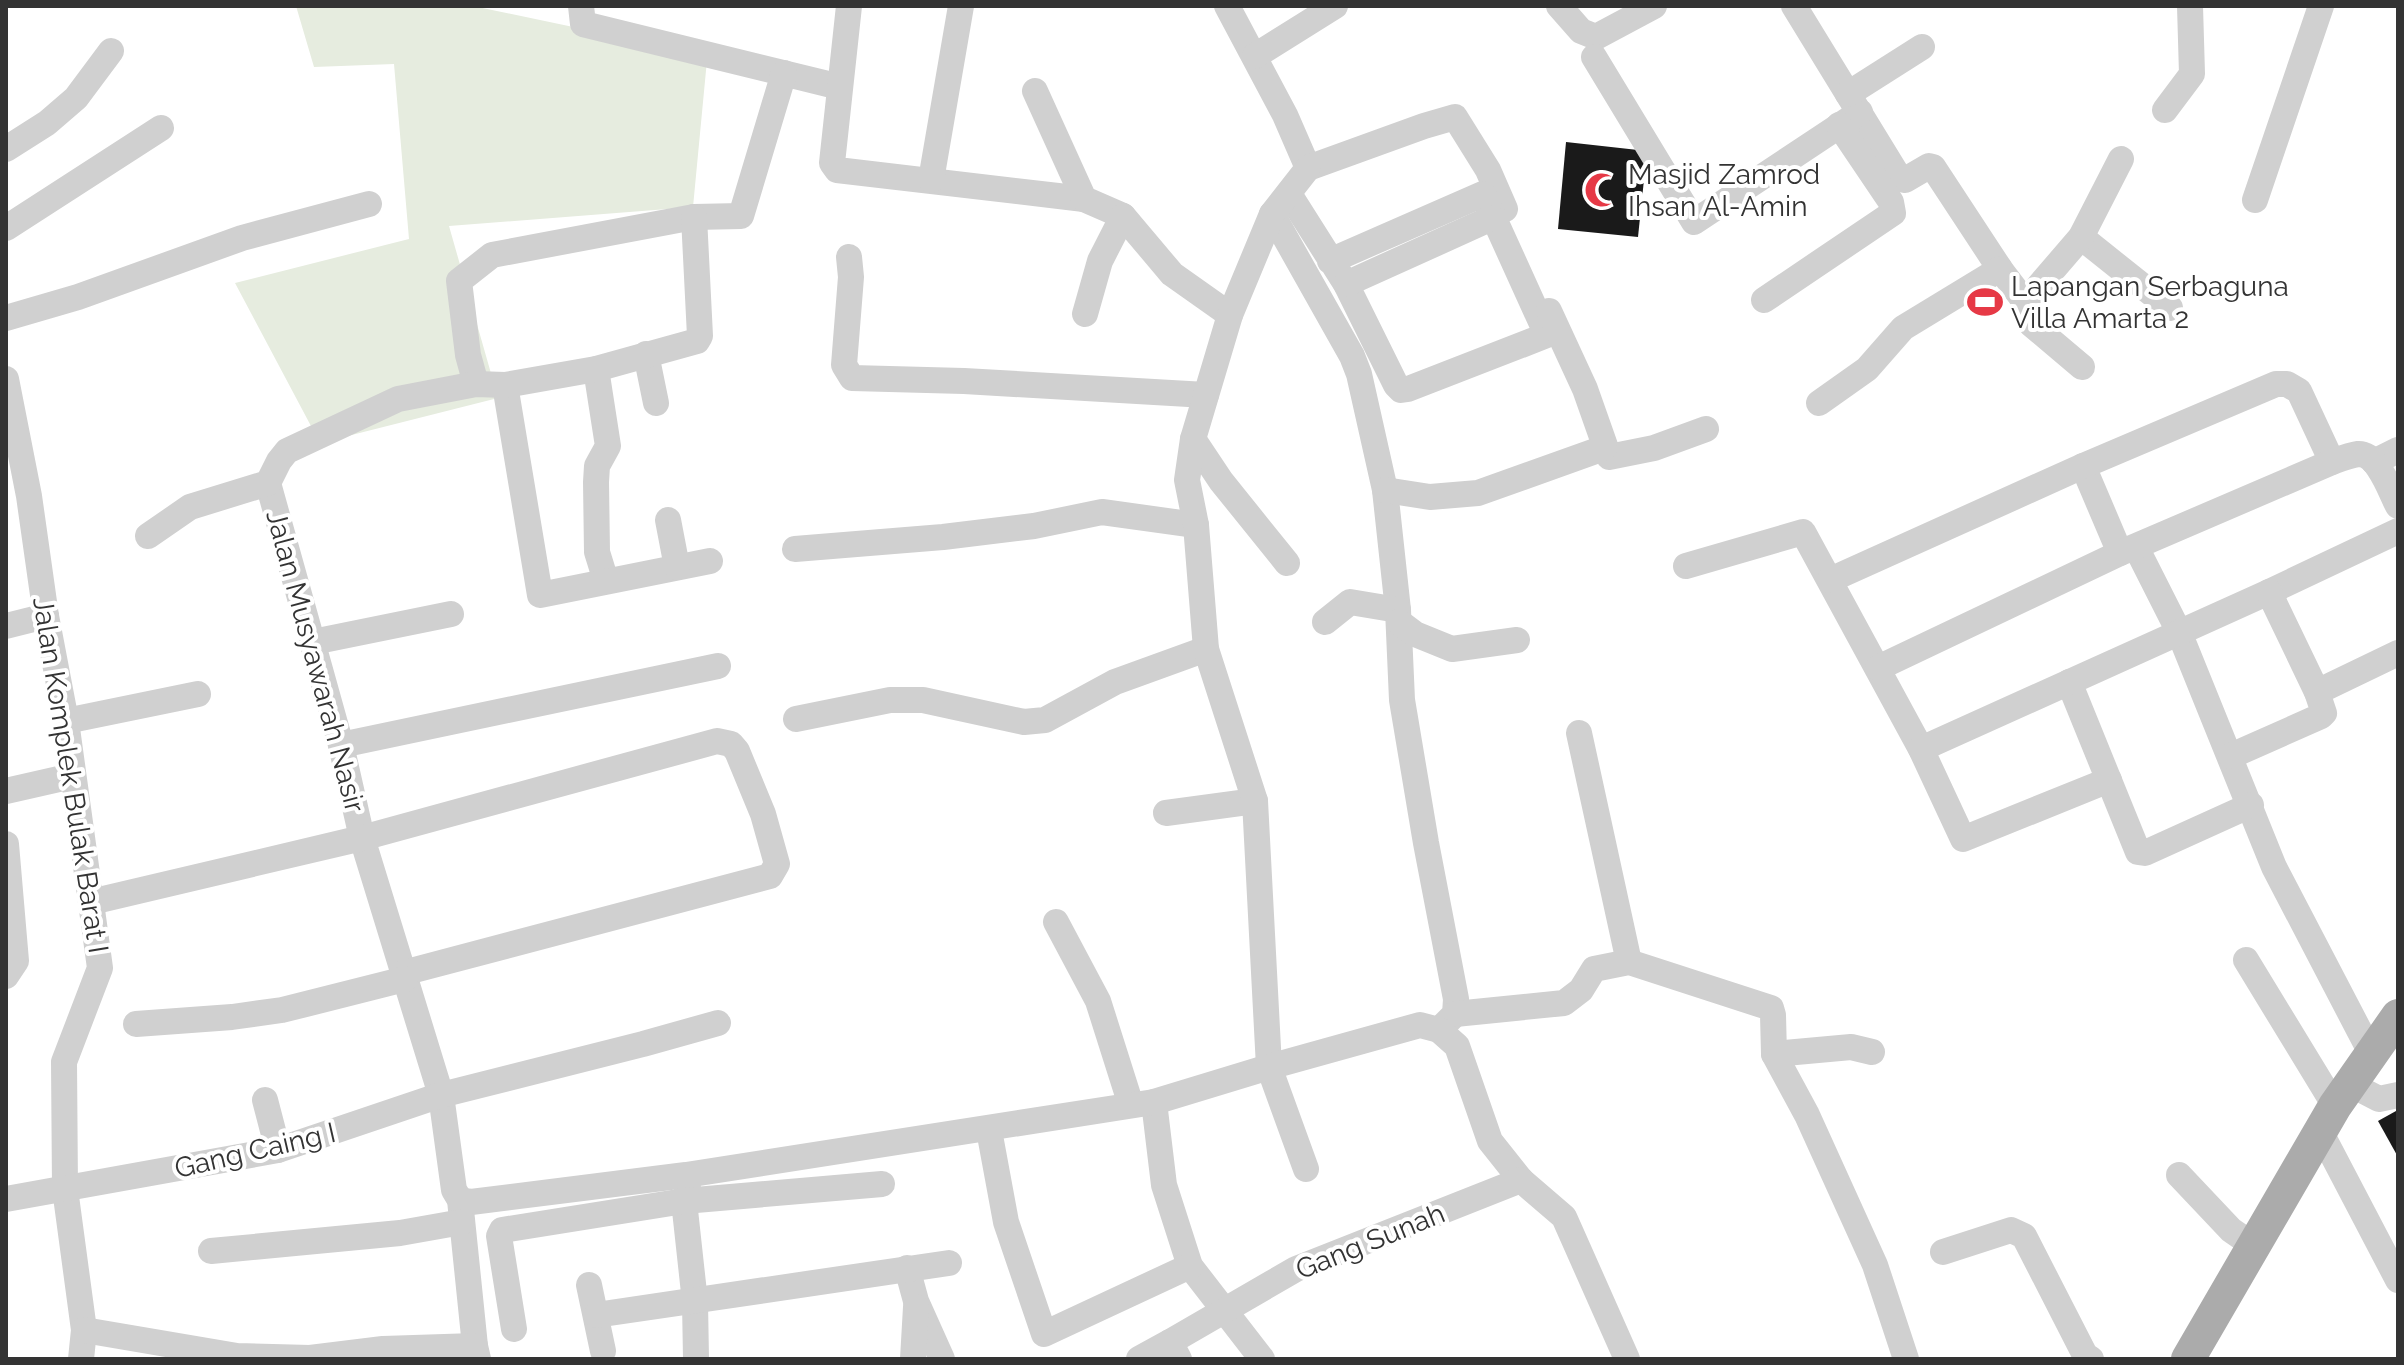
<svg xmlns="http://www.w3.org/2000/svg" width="2404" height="1365" font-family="Raleway,sans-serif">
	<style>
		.green { fill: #e6ecdf }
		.building { fill: #1a1a1a }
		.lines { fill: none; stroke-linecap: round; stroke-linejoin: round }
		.minor { stroke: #d0d0d0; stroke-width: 26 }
		.major { stroke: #ababab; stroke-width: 34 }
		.labels { text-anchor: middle; stroke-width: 8; stroke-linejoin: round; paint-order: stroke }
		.poi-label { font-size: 28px; fill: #333; stroke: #fff; text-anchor: start }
		.street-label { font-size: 28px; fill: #333; stroke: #fff }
	</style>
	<rect width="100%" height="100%" fill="#fff"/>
	<polygon class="green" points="296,6 473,6 635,40 707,60 693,207 449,226 498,398 320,443 235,283 409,239 394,64 314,67"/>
	<g class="building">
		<polygon points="1566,142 1647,151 1638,237 1558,229"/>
		<polygon points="2396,1111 2398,1114 2398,1157 2378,1121"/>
	</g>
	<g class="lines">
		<g class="minor">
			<polyline points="581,6 583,24 840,87"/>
			<polyline points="849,6 832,163 837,170 1084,199"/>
			<polyline points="1227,6 1285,115 1308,168"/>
			<polyline points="1559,6 1581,31 1596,37 1654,6"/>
			<polyline points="1794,6 1900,179 1905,180 1929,166 1933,167 2000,269 2022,298 2031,324 2082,367"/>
			<polyline points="1255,56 1335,6"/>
			<polyline points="1594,57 1694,222 1860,112"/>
			<polyline points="1035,91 1084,199 1123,216 1172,274 1230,315"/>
			<polyline points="1848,94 1922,47"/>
			<polyline points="2165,110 2192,74 2190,6"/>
			<polyline points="6,149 47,123 76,98 111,51"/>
			<polyline points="1308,168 1424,126 1455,117 1488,170 1505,209"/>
			<polyline points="931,180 961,6"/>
			<polyline points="1289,194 1346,284 1396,385 1401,390 1408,389 1547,335 1483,194 1330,261"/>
			<polyline points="2255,200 2321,6"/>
			<polyline points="1272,214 1352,356 1359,374 1385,490 1398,610 1402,700 1426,843 1456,999 1455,1014 1439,1030"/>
			<polyline points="6,228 161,128"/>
			<polyline points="2081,237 2170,308"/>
			<polyline points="849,257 851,277 844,365 852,378 964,381 1206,395"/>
			<polyline points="1346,284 1492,218"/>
			<polyline points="2022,298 2032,294 2081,237 2121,159"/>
			<polyline points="1764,300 1893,213 1891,202 1839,125"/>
			<polyline points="1549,311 1585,389 1609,457 1654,448 1706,429"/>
			<polyline points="1085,314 1100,261 1123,216"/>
			<polyline points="6,318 78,297 242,238 369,204"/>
			<polyline points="646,354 656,403"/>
			<polyline points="596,369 608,446 597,466 596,482 597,552 606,581"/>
			<polyline points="6,379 29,496 46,616 66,721 100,968 64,1062 65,1189 84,1330 81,1359"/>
			<polyline points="476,384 468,355 459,281 492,255 694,217 741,216 784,73"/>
			<polyline points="505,385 540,595 710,561"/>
			<polyline points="1819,403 1867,369 1903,328 2000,269"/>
			<polyline points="1193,439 1221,481 1287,563"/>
			<polyline points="2374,462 2398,450"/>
			<polyline points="2083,466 2120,553"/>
			<polyline points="268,483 341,745 362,838 441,1095 454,1190 460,1200 475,1346 478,1359"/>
			<polyline points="1385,490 1430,497 1478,493 1604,448"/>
			<polyline points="668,520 677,567"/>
			<polyline points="148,536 190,507 268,483 279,461 287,451 398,399 476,384 505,385 596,369 697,341 700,336 694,217"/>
			<polyline points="2136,547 2179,632 2274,867 2371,1053"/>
			<polyline points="795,549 943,537 1034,526 1102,512 1196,525"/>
			<polyline points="1686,566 1803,532 1921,749 1963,839 2109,780"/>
			<polyline points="1830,580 2083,466 2276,384 2287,384 2299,391 2332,462"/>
			<polyline points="1325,622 1350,602 1398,610"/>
			<polyline points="1399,622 1415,634 1452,649 1517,640"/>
			<polyline points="6,626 46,616"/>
			<polyline points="313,642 451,614"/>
			<path d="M 1878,668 L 2120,553 L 2332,462 C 2340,459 2350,455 2358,454 C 2378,453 2390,491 2398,506"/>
			<polyline points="2069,682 2138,852 2145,853 2251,805"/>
			<polyline points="2317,692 2398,653"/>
			<polyline points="796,719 890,700 923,700 1024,722 1045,720 1115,682 1206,649"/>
			<polyline points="66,721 198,694"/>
			<polyline points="1579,733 1629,962"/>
			<polyline points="341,745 718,666"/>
			<polyline points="1921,749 2269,592 2398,531"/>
			<polyline points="2231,756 2321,716 2324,713 2317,692 2269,592"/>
			<polyline points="6,791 72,776"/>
			<polyline points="1166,813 1255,801"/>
			<polyline points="6,844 16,961 6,976"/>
			<polyline points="91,902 362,838 717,741 731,744 737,751 763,814 777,864 770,876 403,973"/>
			<polyline points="1056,922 1098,1001 1131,1105"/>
			<polyline points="2246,960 2335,1106"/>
			<polyline points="1455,1014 1564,1003 1581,990 1594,969 1629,962 1771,1008 1773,1015 1774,1054 1807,1115 1875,1265 1906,1359"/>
			<polyline points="136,1024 232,1017 282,1010 405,979"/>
			<polyline points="1774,1054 1851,1047 1872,1052"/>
			<polyline points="2350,1084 2379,1099 2398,1095"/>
			<polyline points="265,1100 278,1150"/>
			<polyline points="1154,1102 1164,1185 1190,1266 1262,1359"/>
			<polyline points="989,1130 1006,1222 1044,1334 1190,1266"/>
			<polyline points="2320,1131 2398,1280"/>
			<polyline points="1306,1169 1269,1067 1255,801 1206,649 1196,525 1187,480 1193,439 1230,315 1272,214 1308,168"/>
			<polyline points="2179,1175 2231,1230 2254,1246"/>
			<polyline points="688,1188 684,1201 695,1302 696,1359"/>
			<polyline points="6,1199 278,1150 441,1095 643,1044 718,1023"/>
			<polyline points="460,1200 471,1202 686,1175 1154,1102 1269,1067 1420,1025 1439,1030 1457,1046 1490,1141 1521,1180 1564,1217 1627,1359"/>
			<polyline points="211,1251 400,1233 462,1222"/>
			<polyline points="1943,1252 2011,1230 2024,1236 2085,1355 2091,1359"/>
			<polyline points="907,1268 916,1301 942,1359"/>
			<polyline points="589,1285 603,1351"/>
			<polyline points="596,1315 949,1263"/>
			<polyline points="514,1329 499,1236 502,1230 684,1201 882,1184"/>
			<polyline points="84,1330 237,1356 310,1358 383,1349 475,1346"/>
			<polyline points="1170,1342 1296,1269 1521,1180"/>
			<polyline points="913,1359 916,1307"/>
			<polyline points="1139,1359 1170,1342 1179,1359"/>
		</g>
		<polyline class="major" points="2188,1359 2335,1106 2398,1016"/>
	</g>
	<defs>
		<g id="mosque-bare" transform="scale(2.76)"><path d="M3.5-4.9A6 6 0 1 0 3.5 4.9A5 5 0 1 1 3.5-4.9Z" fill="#e63946" stroke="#fff" stroke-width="2.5" paint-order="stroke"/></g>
		<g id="stadium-bare" transform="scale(2.76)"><path d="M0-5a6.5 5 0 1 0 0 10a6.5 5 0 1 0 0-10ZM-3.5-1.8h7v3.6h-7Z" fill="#e63946" stroke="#fff" stroke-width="2.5" paint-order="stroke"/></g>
	</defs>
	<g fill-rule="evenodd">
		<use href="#mosque-bare" x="1602" y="190"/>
		<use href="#stadium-bare" x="1985" y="302"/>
	</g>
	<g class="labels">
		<g class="poi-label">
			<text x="1628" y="184">Masjid Zamrod<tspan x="1628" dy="32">Ihsan Al-Amin</tspan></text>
			<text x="2011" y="296">Lapangan Serbaguna<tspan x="2011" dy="32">Villa Amarta 2</tspan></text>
		</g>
		<g class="street-label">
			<text transform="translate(316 661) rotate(75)" y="10">Jalan Musyawarah Nasir</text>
			<text transform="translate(71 775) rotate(81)" y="10">Jalan Komplek Bulak Barat I</text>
			<text transform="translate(255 1150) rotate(-13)" y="10">Gang Caing I</text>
			<text transform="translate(1370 1241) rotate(-22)" y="10">Gang Sunah</text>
		</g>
	</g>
	<rect width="2404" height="1365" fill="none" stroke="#333333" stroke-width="16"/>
</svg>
